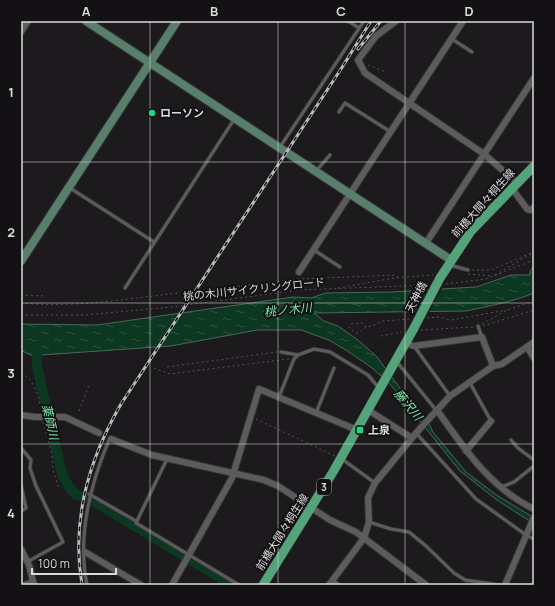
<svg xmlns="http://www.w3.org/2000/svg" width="555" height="606" font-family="Manrope,'Noto Sans JP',sans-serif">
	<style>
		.water { fill: url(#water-ripples); stroke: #4a6859 }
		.pier { fill: #1c1a1c }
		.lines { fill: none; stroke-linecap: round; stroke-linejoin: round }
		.river { stroke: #0c3721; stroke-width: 10 }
		.lane-casing { stroke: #363536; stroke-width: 4.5 }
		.street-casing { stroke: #363536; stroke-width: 8 }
		.secondary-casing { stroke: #363536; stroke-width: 10 }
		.primary-casing { stroke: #363536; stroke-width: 10 }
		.path { stroke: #565456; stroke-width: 1; stroke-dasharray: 2 3; stroke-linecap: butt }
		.lane { stroke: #5d5b5d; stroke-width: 3 }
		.street { stroke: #5d5b5d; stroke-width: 6 }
		.secondary { stroke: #587f6c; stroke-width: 8 }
		.primary { stroke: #53a47a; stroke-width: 9 }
		.rail-casing { stroke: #bbbabc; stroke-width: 3 }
		.rail { stroke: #131113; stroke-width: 1.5; stroke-dasharray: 4.5; stroke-linecap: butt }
		.primary-bridge-casing { stroke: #363536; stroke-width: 10; stroke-linecap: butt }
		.primary-bridge { stroke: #53a47a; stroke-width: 9 }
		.grid { fill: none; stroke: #dbdadc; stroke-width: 1; stroke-opacity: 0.55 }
		.poi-dot { fill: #1fd887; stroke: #131113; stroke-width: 1.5 }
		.labels { text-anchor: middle; stroke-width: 4; stroke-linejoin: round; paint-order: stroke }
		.shield { fill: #131113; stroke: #9f9ea0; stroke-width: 1 }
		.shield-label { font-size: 10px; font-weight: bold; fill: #dbdadc }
		.poi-label { font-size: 11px; font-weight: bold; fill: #dbdadc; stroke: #131113; text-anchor: start }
		.street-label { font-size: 11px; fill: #dbdadc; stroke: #131113 }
		.water-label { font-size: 12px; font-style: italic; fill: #7ce8ab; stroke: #131113 }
		.neatline { fill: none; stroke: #dbdadc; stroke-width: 1.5 }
		.grid-label { font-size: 13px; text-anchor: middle; font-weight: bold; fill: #dbdadc }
	</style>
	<defs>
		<pattern id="water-ripples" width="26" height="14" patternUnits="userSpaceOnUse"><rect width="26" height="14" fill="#0c3721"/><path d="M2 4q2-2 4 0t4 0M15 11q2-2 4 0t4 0" fill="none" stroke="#2f5341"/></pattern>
	</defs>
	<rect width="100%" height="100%" fill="#1c1a1c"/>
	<path class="water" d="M 534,266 L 534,293 C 512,302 489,306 466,311 L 314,313 L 324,321 L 338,326 L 358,340 L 377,357 L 411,403 L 426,418 L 433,432 L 466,472 L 498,496 L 531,516 L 534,519 L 534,527 L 528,520 L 497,500 L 460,471 L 391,385 L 372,368 L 349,352 L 329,340 L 301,330 L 257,330 L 171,346 L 41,355 L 37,361 L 32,356 L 21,350 L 21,324 L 97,325 L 293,297 L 311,298 L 326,293 L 392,292 L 476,287 L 511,275 L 530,275 L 530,271 Z"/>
	<polygon class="pier" points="443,287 428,314 414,314 429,288"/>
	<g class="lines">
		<g class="river">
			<path d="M 37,349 L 37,367 L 62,474 C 66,482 71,494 80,496"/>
			<polyline points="90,499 232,585"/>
		</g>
		<g class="lane-casing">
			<g id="lane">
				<polyline points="348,21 359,28"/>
				<polyline points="452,39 472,52"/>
				<polyline points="339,112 345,103 391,132"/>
				<polyline points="280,147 364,21"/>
				<polyline points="316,171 330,155"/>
				<polyline points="70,188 154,242"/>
				<polyline points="314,250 340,267"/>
				<polyline points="450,265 468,270"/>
				<polyline points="125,288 235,118"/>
				<polyline points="478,326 482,337"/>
				<polyline points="414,346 450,396"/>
				<polyline points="281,352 298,355 314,349 330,352 368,375 379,388"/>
				<polyline points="397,362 436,410"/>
				<polyline points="470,383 491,421"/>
				<polyline points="279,397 294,359 298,355"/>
				<polyline points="316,413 334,368"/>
				<polyline points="416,433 476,499 526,535 534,539"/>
				<polyline points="511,440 518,448 534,460"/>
				<polyline points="21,448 31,460 30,468 36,486 63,542 27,562"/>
				<polyline points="167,459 136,523 239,585"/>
				<polyline points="342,459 375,483"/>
				<polyline points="21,485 26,508 21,511"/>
				<polyline points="501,487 514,482 534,466"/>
				<polyline points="89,494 136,521"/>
				<polyline points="369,522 391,529 409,532 426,546 454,573 465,580 500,585"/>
				<polyline points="334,581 339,585"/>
				<path d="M 87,585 C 77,536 90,485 109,440 L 111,439"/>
			</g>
		</g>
		<g class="street-casing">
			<g id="street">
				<polyline points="396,21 376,36 358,60 365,73 484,154 517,183"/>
				<polyline points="21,32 28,21"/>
				<polyline points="511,187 527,209 531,210 534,207"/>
				<polyline points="426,243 534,78"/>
				<polyline points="299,272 463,21"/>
				<polyline points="405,343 414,346 482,337 493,366"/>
				<polyline points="527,347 534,358"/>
				<polyline points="368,410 412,438"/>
				<path d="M 437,410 C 464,448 490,488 534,509"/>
				<polyline points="21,415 35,417 65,417 99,433"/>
				<polyline points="111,439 152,455 264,480 278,486 330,520 356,532 426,585"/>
				<polyline points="466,451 491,421"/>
				<polyline points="21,549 29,565 34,585"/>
				<polyline points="85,552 141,585"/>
				<polyline points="24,585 33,582"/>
				<polyline points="172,585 232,478 259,389 357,430"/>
				<polyline points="329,585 364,538 369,522 368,498 375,483 416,433 450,396 493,366 502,364 534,342"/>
				<polyline points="505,585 534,517"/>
			</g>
		</g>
		<g class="secondary-casing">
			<g id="secondary">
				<polyline points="86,21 451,260"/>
				<polyline points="21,261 177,21"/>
			</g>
		</g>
		<g class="primary-casing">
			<g id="primary">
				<polyline points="440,278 471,231 534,166"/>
				<polyline points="263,585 333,472 414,328"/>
			</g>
		</g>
		<g class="path">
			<polyline points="368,65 386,72"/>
			<polyline points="472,270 491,270 534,252"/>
			<polyline points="468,274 492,276"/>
			<polyline points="495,275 531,254"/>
			<polyline points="446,284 486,279 534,260"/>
			<polyline points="338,288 394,278 433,275"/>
			<polyline points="208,290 298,279 396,275 398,278"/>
			<polyline points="21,295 46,296"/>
			<path d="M 21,303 C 73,308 126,299 178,293"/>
			<polyline points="21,315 85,315 172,307 299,290 429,285"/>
			<polyline points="427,318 438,317 451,320 507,310"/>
			<polyline points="482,324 507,310 534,301"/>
			<polyline points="483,326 534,310"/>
			<polyline points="366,327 363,323 351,324 349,328 356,333 359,333 366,327 375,325 382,321 410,319"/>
			<polyline points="421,330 474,327"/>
			<polyline points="381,336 402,332"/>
			<polyline points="167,367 277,352"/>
			<polyline points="154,368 170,374 289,359"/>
			<path d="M 21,373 C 35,380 39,397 41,411"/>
			<polyline points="79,411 89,385"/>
			<polyline points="256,419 335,456"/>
			<polyline points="43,422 52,454 53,470 59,488"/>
		</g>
		<use href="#lane" class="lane"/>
		<use href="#street" class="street"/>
		<use href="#secondary" class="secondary"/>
		<use href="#primary" class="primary"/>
		<g class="rail-casing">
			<g id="rail">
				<polyline points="358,49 381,21"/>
				<path d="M 82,585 C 71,521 89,459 121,404 L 341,69 L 371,21"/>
			</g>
		</g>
		<use href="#rail" class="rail"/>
		<g class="primary-bridge-casing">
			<polyline id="primary-bridge" points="414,328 440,278"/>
		</g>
		<use href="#primary-bridge" class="primary-bridge"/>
	</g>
	<path class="grid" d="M 150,21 L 150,585M 278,21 L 278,585M 405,21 L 405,585M 21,162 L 534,162M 21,303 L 534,303M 21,444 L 534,444"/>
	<g class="poi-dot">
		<circle cx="152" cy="113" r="4"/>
		<rect x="356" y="426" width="8" height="8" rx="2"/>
	</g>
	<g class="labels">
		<rect class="shield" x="317" y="479" width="14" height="16" rx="3"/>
		<g class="shield-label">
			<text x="324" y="491">3</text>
		</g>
		<g class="poi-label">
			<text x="160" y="117">ローソン</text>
			<text x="368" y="434">上泉</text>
		</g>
		<g class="street-label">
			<text transform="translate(483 203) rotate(-48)" y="4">前橋大間々桐生線</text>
			<text transform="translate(254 289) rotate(-6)" y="4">桃の木川サイクリングロード</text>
			<text transform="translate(416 297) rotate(-62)" y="4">天神橋</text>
			<text transform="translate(282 532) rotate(-58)" y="4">前橋大間々桐生線</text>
		</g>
		<g class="water-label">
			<text transform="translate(288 310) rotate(-6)" y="4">桃ノ木川</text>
			<text transform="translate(408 405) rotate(50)" y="4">藤沢川</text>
			<text transform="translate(50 422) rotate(77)" y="4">薬師川</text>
		</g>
	</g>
	<rect width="555" height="606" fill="none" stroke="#131113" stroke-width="44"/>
	<path d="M32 568v6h84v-6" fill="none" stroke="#dbdadc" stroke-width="2"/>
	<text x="38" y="568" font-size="12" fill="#dbdadc" stroke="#131113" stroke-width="3" paint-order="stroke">100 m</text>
	<rect x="22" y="22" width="511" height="562" class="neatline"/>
	<g class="grid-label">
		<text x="86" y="16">A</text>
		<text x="214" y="16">B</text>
		<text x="341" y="16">C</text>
		<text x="469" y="16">D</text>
		<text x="11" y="97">1</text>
		<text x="11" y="237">2</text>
		<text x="11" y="378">3</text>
		<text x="11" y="518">4</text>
	</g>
</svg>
